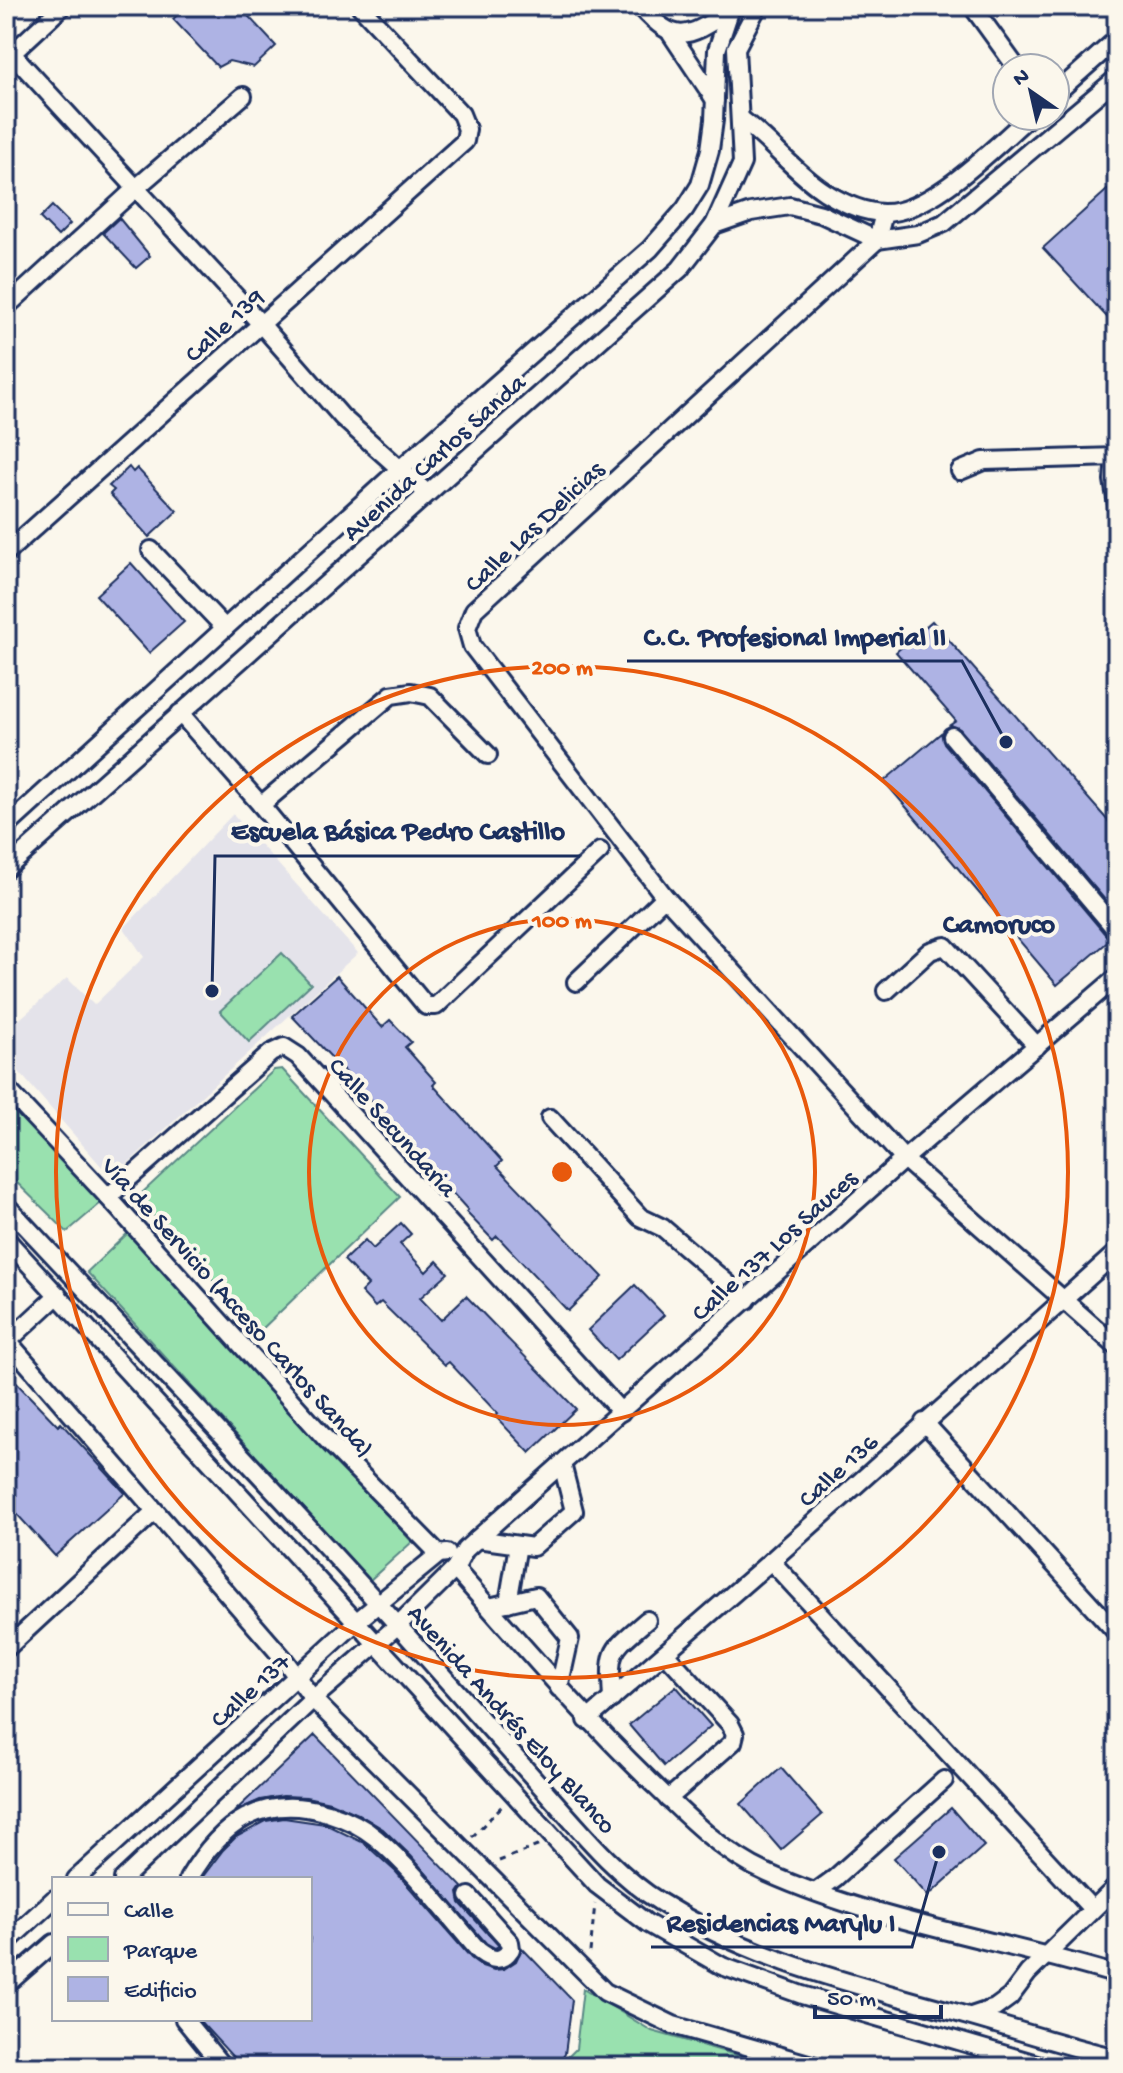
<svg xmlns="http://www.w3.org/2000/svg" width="1123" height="2073" font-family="'Gochi Hand',sans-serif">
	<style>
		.built { fill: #e4e3ea }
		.green { fill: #99e1af; stroke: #5a8886; stroke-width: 2 }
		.building { fill: #aeb3e4; stroke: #1b2f5e; stroke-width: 2 }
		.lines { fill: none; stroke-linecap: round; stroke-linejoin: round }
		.minor-casing { stroke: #1b2f5e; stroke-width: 22 }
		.path { stroke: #1b2f5e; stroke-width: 3; stroke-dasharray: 6 6; stroke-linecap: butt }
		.minor { stroke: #fbf7ec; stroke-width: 16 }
		.ring { fill: none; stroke: #e8590c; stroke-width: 4 }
		.labels { text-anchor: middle; stroke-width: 8; stroke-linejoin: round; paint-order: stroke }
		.street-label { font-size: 26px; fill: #1b2f5e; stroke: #fbf7ec }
		.neighbourhood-label { font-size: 28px; font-weight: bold; fill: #1b2f5e; stroke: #fbf7ec }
		.centre { fill: #e8590c; stroke: #fbf7ec; stroke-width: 4 }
		.ring-label { font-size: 24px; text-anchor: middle; font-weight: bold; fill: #e8590c; stroke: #fbf7ec; stroke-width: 8; stroke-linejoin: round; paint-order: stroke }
		.leader { fill: none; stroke: #1b2f5e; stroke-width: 3 }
		.callout-dot { fill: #1b2f5e; stroke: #fbf7ec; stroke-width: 3 }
		.callout-label { font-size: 28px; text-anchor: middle; font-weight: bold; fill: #1b2f5e; stroke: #fbf7ec; stroke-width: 8; stroke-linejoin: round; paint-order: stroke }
	</style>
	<rect width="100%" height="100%" fill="#fbf7ec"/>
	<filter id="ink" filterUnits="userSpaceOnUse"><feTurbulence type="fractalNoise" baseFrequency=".0125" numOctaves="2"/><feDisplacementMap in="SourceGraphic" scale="16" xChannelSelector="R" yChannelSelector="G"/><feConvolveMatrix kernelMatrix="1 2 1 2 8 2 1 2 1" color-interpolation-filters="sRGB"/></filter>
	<g filter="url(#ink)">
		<polygon class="built" points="233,814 358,953 127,1164 102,1167 6,1057 6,1031 67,978 94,1005 144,957 124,928"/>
		<g class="green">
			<polygon points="282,953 311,984 249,1042 220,1011"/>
			<polygon points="282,1069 400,1197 260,1331 139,1201 142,1193 274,1070"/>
			<polygon points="6,1099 101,1203 67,1232 6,1172"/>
			<polygon points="129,1232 412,1542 370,1580 87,1272"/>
			<polygon points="583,1989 652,2031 778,2067 558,2067 576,2049"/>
		</g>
		<g class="building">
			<polygon points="187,6 239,6 276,46 254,67 229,61 218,67 173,19"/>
			<polygon points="1117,181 1117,328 1043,248"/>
			<polygon points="52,206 70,224 58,236 40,218"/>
			<polygon points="119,218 150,256 136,268 103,233"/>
			<polygon points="129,467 133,472 137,468 177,511 149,537 110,494 114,490 109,486"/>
			<polygon points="131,563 184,622 149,653 96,595"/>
			<polygon points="932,621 1117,831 1117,914 960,729 950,725 956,721 896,652"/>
			<polygon points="941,733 944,743 1110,940 1057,985 884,781"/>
			<polygon points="337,976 382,1027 390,1020 411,1042 405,1047 436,1082 433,1085 502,1161 497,1166 603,1277 568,1311 497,1236 493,1240 466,1212 468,1210 403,1139 369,1097 292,1016"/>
			<polygon points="401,1223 411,1234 400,1244 426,1272 437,1261 448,1273 420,1298 441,1320 466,1296 576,1409 530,1453 495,1416 498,1414 449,1362 445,1365 381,1302 375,1307 361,1292 368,1285 344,1260 365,1240 373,1249"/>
			<polygon points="635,1285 664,1315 616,1360 588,1330"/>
			<polygon points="6,1372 58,1426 61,1423 125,1493 55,1556 6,1502"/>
			<polygon points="676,1686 711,1726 664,1766 629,1725"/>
			<polygon points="315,1735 462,1887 458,1893 460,1903 499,1946 495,1948 486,1943 411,1856 383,1829 358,1814 330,1802 306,1797 283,1796 260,1800 234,1812"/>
			<polygon points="781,1768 822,1815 781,1850 741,1804"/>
			<polygon points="951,1808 984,1846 928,1896 894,1858"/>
			<polygon points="284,1818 325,1824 364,1843 396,1872 471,1958 482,1966 494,1970 504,1969 516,1961 522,1948 572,2000 565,2054 556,2067 242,2067 198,2019 310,2019 310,1879 201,1879 223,1850 236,1837 266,1821"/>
		</g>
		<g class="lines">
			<g class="minor-casing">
				<g id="minor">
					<path d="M 640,6 C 677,47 688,37 730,11"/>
					<polyline points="972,6 1014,64"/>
					<polyline points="671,34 715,100"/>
					<polyline points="6,47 260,323 342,417 427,493"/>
					<polyline points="6,59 63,6"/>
					<polyline points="1055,94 1117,39"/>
					<path d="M 741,119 C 771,141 794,172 825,192 C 841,202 863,212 883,213 C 931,214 995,146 1030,116"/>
					<polyline points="884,213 877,240 474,610 467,628 472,646 665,897 904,1159 1117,1347"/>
					<polyline points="714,225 751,212 790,206 821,214 877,240 918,234 944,223 1117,78"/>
					<polyline points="6,307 136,188 243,96"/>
					<polyline points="1115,458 1113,480 1117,505"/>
					<polyline points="960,471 984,461 1117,457"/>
					<polyline points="151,550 225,628"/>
					<polyline points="6,553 465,141 467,129 461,114 360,6"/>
					<polyline points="180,713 261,805 426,1006 436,1006 600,851"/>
					<polyline points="952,736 1117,931"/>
					<polyline points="261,805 391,695 411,692 430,696 488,755"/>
					<polyline points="6,827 401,468 650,249 685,209 700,185 710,150 714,120 717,50 730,11 734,6"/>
					<polyline points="6,869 680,269 714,225 742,163 736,48 758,6"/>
					<polyline points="576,982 665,897"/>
					<polyline points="886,991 930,951 945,946 1037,1046"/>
					<polyline points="6,1088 108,1197 324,1437 439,1554"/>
					<polyline points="550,1118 640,1217 663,1228 747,1300"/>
					<polyline points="108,1197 271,1053 284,1047 298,1056 621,1412"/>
					<path d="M 6,1205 C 141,1350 279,1492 411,1640 C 456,1691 501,1741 546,1792 C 580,1830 616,1875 660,1902 C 752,1960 846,1982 950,2011 C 1006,2026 1060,2045 1117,2058"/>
					<polyline points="6,1239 597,1885 647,1923 722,1966 802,1995 1047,2067"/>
					<polyline points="6,1339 283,1658 313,1699 605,1992 673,2025 819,2067"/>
					<polyline points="6,1343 58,1295"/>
					<polyline points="924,1422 1117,1633"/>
					<polyline points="477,1539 533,1547 574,1511 562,1464"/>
					<polyline points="771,1561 1092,1909"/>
					<path d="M 455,1569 C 518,1640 579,1712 648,1779 C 683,1813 722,1853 767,1873 C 876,1922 1002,1940 1117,1975"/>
					<polyline points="508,1603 518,1545"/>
					<polyline points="489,1607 536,1596 570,1638 559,1688"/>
					<polyline points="6,1649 155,1511"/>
					<polyline points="665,1653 730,1724 735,1734 733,1742 668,1799"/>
					<path d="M 612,1699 C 609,1648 610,1652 647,1620"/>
					<polyline points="587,1720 771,1561 1117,1252"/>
					<polyline points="76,1879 356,1622 439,1554 447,1553"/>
					<polyline points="123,1879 313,1699 398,1625 455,1569 465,1550 477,1539 904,1159 1117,977"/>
					<path d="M 188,1879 C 221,1823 262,1793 328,1813 C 344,1818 363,1827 376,1838 C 414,1870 446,1913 479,1951 C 491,1960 501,1964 511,1949 L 510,1942 L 469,1896"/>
					<polyline points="817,1891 835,1878 944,1780"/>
					<polyline points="6,1943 54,1899"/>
					<polyline points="6,1985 54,1943"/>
					<polyline points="971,2016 995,2008 1010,1997 1028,1973 1117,1886"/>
					<polyline points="184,2019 223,2067"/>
				</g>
			</g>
			<g class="path">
				<polyline points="472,1837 503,1805"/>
				<polyline points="499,1861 540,1845"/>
				<polyline points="590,1952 595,1904"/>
			</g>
			<use href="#minor" class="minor"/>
		</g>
	</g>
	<g class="ring">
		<circle cx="562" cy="1172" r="253"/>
		<circle cx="562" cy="1172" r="506"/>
	</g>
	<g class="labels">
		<g class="street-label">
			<text transform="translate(223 324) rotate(-42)" y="9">Calle 139</text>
			<text transform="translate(433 456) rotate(-42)" y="9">Avenida Carlos Sanda</text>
			<text transform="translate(533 525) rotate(-43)" y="9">Calle Las Delicias</text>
			<text transform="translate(394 1126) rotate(48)" y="9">Calle Secundaria</text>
			<text transform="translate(773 1244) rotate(-42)" y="9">Calle 137 Los Sauces</text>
			<text transform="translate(239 1306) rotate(48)" y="9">Vía de Servicio (Acceso Carlos Sanda)</text>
			<text transform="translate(837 1469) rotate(-42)" y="9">Calle 136</text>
			<text transform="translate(249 1689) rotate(-42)" y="9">Calle 137</text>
			<text transform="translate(513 1718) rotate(48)" y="9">Avenida Andrés Eloy Blanco</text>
		</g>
		<g class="neighbourhood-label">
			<text x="999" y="932">Camoruco</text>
		</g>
	</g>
	<circle cx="562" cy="1172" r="12" class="centre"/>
	<g class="ring-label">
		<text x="562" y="674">200 m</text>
		<text x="562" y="927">100 m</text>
	</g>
	<path class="leader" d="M1006 742L962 661H627M212 991L215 856H580M939 1852L912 1947H651"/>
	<g class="callout-dot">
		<circle cx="1006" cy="742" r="8"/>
		<circle cx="212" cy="991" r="8"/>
		<circle cx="939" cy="1852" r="8"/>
	</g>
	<g class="callout-label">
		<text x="795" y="645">C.C. Profesional Imperial II</text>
		<text x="398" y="839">Escuela Básica Pedro Castillo</text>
		<text x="781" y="1931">Residencias Marylu I</text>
	</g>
	<rect width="1123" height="2073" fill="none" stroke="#fbf7ec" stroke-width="32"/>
	<rect x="16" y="16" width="1091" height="2041" fill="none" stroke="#1b2f5e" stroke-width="3" filter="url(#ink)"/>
	<rect x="52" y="1877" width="260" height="144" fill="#fbf7ec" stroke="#a1a7b3" stroke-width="2"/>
	<rect x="68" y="1903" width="40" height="12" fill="#fbf7ec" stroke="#a1a7b3" stroke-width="2"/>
	<text x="124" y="1917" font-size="24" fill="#1b2f5e">Calle</text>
	<rect x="68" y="1937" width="40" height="24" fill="#99e1af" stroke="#a1a7b3" stroke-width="2"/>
	<text x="124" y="1957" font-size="24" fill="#1b2f5e">Parque</text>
	<rect x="68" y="1977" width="40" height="24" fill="#aeb3e4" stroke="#a1a7b3" stroke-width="2"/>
	<text x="124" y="1997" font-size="24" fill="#1b2f5e">Edificio</text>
	<g transform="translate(1031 92) rotate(326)"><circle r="38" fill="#fbf7ec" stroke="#a1a7b3" stroke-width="2"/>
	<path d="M0-6L14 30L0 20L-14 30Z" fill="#1b2f5e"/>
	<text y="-12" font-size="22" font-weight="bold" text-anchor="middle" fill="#1b2f5e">N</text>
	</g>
	<path d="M815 2005v12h126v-12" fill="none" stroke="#1b2f5e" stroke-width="4"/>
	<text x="827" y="2005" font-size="24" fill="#1b2f5e" stroke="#fbf7ec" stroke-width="6" paint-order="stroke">50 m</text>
</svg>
